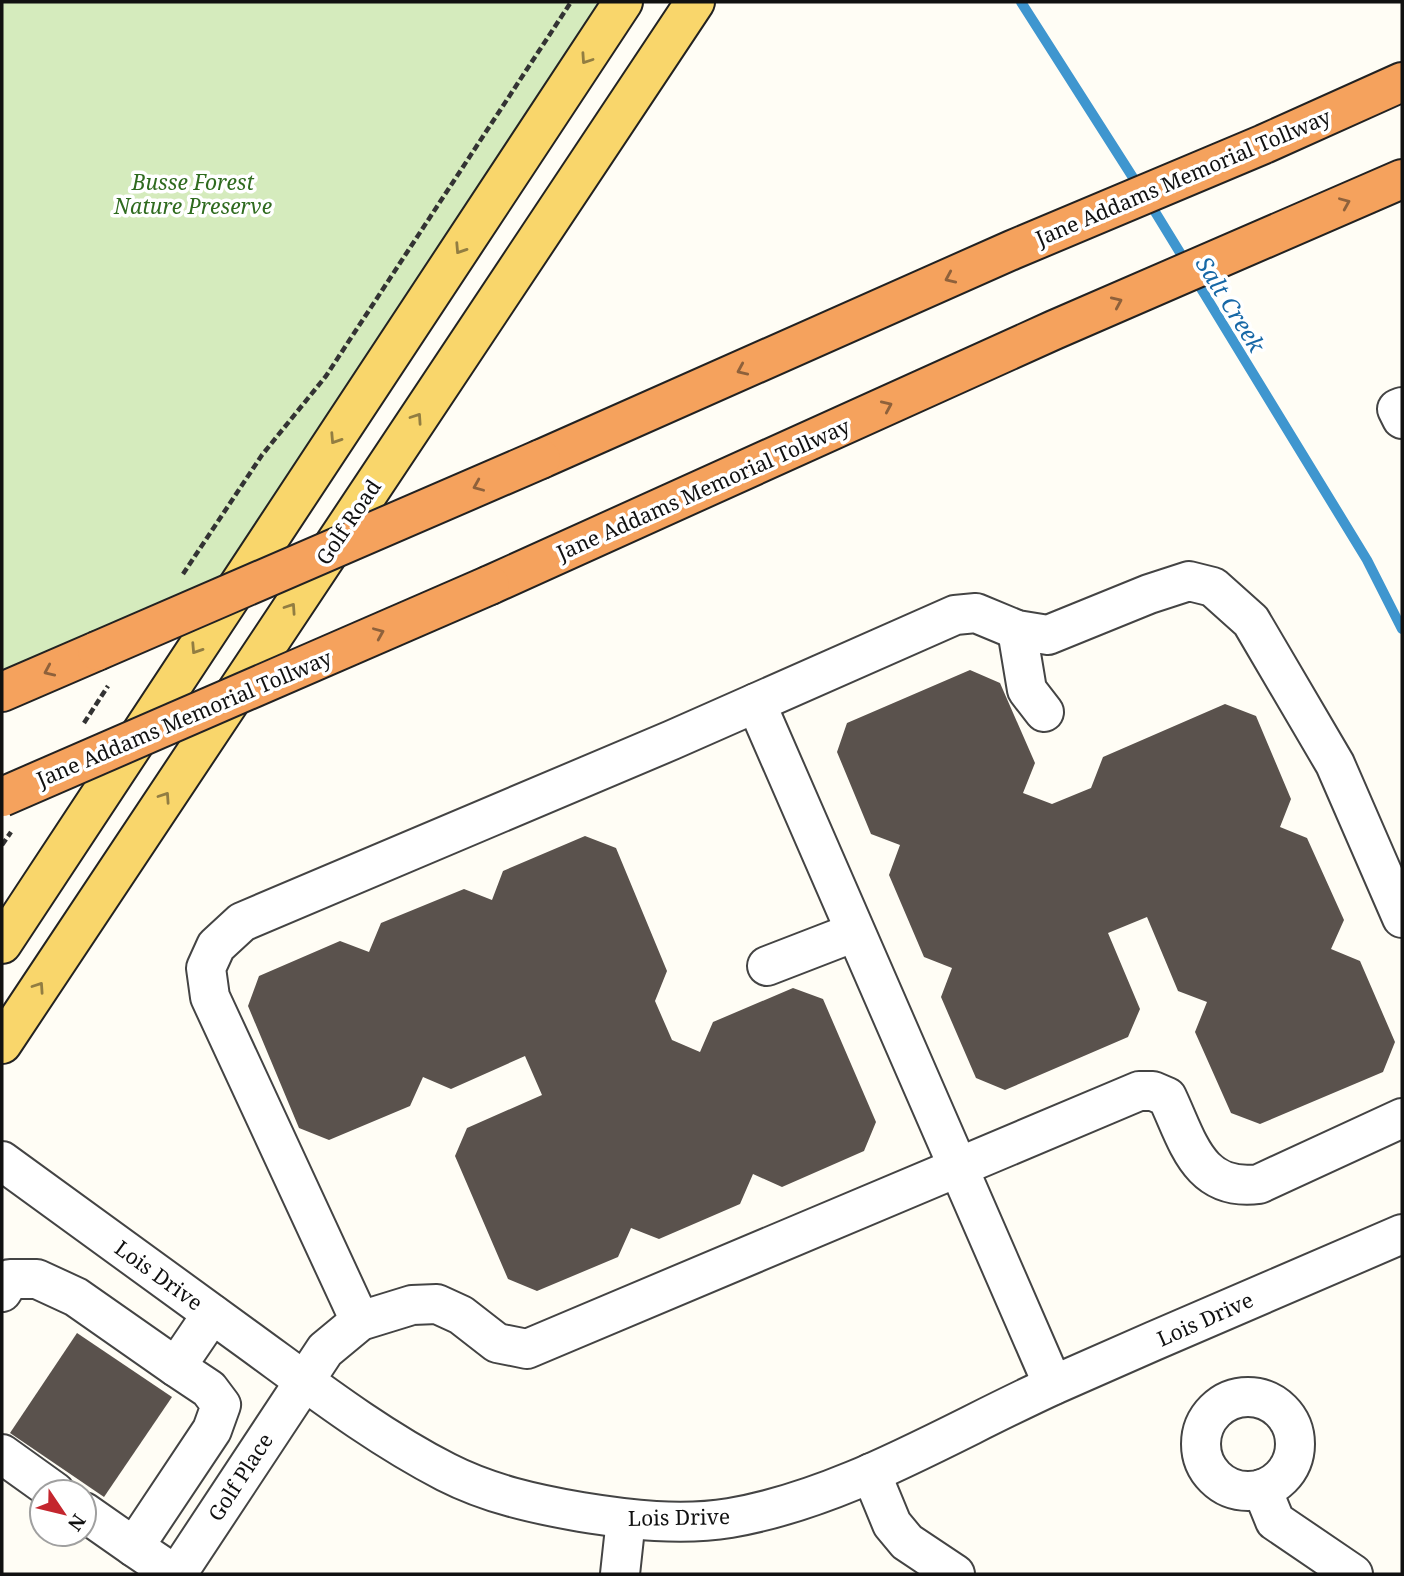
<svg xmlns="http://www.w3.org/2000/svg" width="1404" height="1576" font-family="'Noto Serif',serif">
<rect width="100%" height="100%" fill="#fffdf5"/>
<!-- green -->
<polygon fill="#d5ebbd" points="2,2 623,2 233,589 2,689"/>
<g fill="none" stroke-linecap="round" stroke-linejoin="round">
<!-- stream -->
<g stroke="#3f96cf" stroke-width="10">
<polyline points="1021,2 1139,187"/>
<polyline points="1149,202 1187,264"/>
<polyline points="1194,277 1367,560 1402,629"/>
</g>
</g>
<!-- building -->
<g fill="#5a524d">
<polygon points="970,670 1000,683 1035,763 1023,793 1052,804 1091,788 1103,757 1225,704 1256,716 1291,799 1280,827 1307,838 1344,920 1331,949 1360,961 1395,1042 1383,1072 1260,1124 1231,1113 1195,1032 1207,1002 1178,991 1147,917 1108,933 1140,1009 1128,1037 1005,1090 976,1078 941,997 952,968 924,957 889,875 900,845 871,834 837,752 847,723"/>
<polygon points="585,836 616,848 667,971 655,1001 672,1040 700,1052 713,1022 793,988 823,999 876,1122 864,1151 782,1187 753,1174 740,1204 659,1239 631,1228 618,1257 537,1291 508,1279 455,1156 467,1128 542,1095 525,1056 451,1089 423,1077 410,1106 329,1140 299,1128 248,1006 259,976 340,941 369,952 381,923 464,889 492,900 503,871"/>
<polygon points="77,1333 172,1397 104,1497 10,1433"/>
</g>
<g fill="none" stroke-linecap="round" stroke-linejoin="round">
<defs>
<g id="minor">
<polyline points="1402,407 1397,409 1402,419"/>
<polyline points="1017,630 1027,690 1044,712"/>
<polyline points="756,703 1053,1385"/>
<polyline points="767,966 855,932"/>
<path d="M2,1161C82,1220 163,1278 244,1337C309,1384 374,1435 446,1472C489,1494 535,1504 581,1512C630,1520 681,1526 730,1518C846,1498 950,1432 1056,1384C1171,1333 1287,1283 1402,1234"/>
<polyline points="2,1292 10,1279 37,1279 76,1297 176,1367"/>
<polyline points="360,1321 210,997 206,968 216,946 242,922 672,740 955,615 976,613 1017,630 1048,635 1149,594 1189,581 1213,587 1251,621 1335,764 1402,918"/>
<circle cx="1248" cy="1444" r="47"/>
<polyline points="2,1454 55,1492"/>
<polyline points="871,1473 892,1524 907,1542 955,1574"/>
<polyline points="1262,1489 1275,1521 1353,1574"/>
<polyline points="84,1512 134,1547"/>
<polyline points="174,1574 134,1547 212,1430 221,1405 209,1389 176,1367 212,1314"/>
<path d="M177,1574L325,1350L360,1321L412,1305L437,1304L461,1315L497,1343L527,1349L1139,1091H1153L1167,1097C1188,1141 1198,1192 1259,1184L1402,1118"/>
<polyline points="620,1574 626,1519"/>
</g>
<g id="major">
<polyline points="2,944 623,2"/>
<polyline points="2,1044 695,2"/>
</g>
<g id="highway">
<polyline points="541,459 1012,250 1264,144 1402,82"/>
<polyline points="490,585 1054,330 1402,179"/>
<polyline points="2,692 97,651"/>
</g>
</defs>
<!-- minor casing -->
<use href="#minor" stroke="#444" stroke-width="42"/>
<!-- major casing -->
<use href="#major" stroke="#222" stroke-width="42"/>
<!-- highway casing -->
<use href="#highway" stroke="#222" stroke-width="42"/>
<!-- path -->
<g stroke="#333" stroke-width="4.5" stroke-dasharray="7 3.5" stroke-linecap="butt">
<polyline points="183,574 262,455 326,376 571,2"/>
<polyline points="84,723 108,686"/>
<polyline points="2,845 11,832"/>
</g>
<!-- minor -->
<use href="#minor" stroke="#fff" stroke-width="38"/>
<!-- major -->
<use href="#major" stroke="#f9d66b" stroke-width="38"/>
<!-- highway -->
<use href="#highway" stroke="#f5a25d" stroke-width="38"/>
<defs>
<g id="highway-bridge">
<polyline points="97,651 541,459"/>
<polyline points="2,797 490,585"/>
</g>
</defs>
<!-- highway-bridge casing -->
<use href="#highway-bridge" stroke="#222" stroke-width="42" stroke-linecap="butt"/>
<!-- highway-bridge -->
<use href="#highway-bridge" stroke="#f5a25d" stroke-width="38"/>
</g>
<!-- one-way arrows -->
<defs><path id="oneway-chevron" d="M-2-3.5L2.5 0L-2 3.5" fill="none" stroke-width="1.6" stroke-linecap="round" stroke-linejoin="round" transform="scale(1.75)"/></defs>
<g stroke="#917d42">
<use href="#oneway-chevron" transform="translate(586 59) rotate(124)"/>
<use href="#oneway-chevron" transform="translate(460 249) rotate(123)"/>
<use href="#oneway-chevron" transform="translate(417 418) rotate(-56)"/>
<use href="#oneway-chevron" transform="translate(335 439) rotate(123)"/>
<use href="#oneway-chevron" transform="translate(291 608) rotate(-56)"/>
<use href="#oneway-chevron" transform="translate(196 649) rotate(123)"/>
<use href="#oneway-chevron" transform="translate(165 797) rotate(-56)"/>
<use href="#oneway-chevron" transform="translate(39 987) rotate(-56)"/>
</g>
<g stroke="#8e613b">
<use href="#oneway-chevron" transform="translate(1345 203) rotate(-23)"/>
<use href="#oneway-chevron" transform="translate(950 278) rotate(156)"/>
<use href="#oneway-chevron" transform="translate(1117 302) rotate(-24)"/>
<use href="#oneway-chevron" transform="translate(742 370) rotate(156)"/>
<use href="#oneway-chevron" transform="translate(887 406) rotate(-24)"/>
<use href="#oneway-chevron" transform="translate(478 486) rotate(157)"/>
<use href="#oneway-chevron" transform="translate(379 633) rotate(-23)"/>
<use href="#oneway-chevron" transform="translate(49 671) rotate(156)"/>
</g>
<g text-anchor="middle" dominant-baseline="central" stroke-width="7" stroke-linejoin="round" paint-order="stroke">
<!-- street labels -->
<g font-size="21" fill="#111" stroke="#fff">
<text transform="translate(1183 177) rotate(-23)">Jane Addams Memorial Tollway</text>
<text transform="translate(703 489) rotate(-24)">Jane Addams Memorial Tollway</text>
<text transform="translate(348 522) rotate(-56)">Golf Road</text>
<text transform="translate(184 718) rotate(-23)">Jane Addams Memorial Tollway</text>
<text transform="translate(159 1275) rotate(36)">Lois Drive</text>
<text transform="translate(1205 1319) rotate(-24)">Lois Drive</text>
<text transform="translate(240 1477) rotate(-57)">Golf Place</text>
<text transform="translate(679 1517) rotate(-1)">Lois Drive</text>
</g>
<!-- park labels -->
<g font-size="21" font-style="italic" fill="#2f6b1f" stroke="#fff">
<text x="193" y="182">Busse Forest<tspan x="193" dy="24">Nature Preserve</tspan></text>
</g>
<!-- water labels -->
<g font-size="23" font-style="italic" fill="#1768a6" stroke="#fff">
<text transform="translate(1231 304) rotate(58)">Salt Creek</text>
</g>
</g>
<!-- border -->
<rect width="1404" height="1576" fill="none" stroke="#111111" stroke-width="7"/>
<!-- north arrow -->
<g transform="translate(63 1513) rotate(125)"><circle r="33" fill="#ffffff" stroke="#a0a0a0" stroke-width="2"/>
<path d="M0-5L12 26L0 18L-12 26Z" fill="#c4262e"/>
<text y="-10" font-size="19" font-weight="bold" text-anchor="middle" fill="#111111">N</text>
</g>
</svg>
